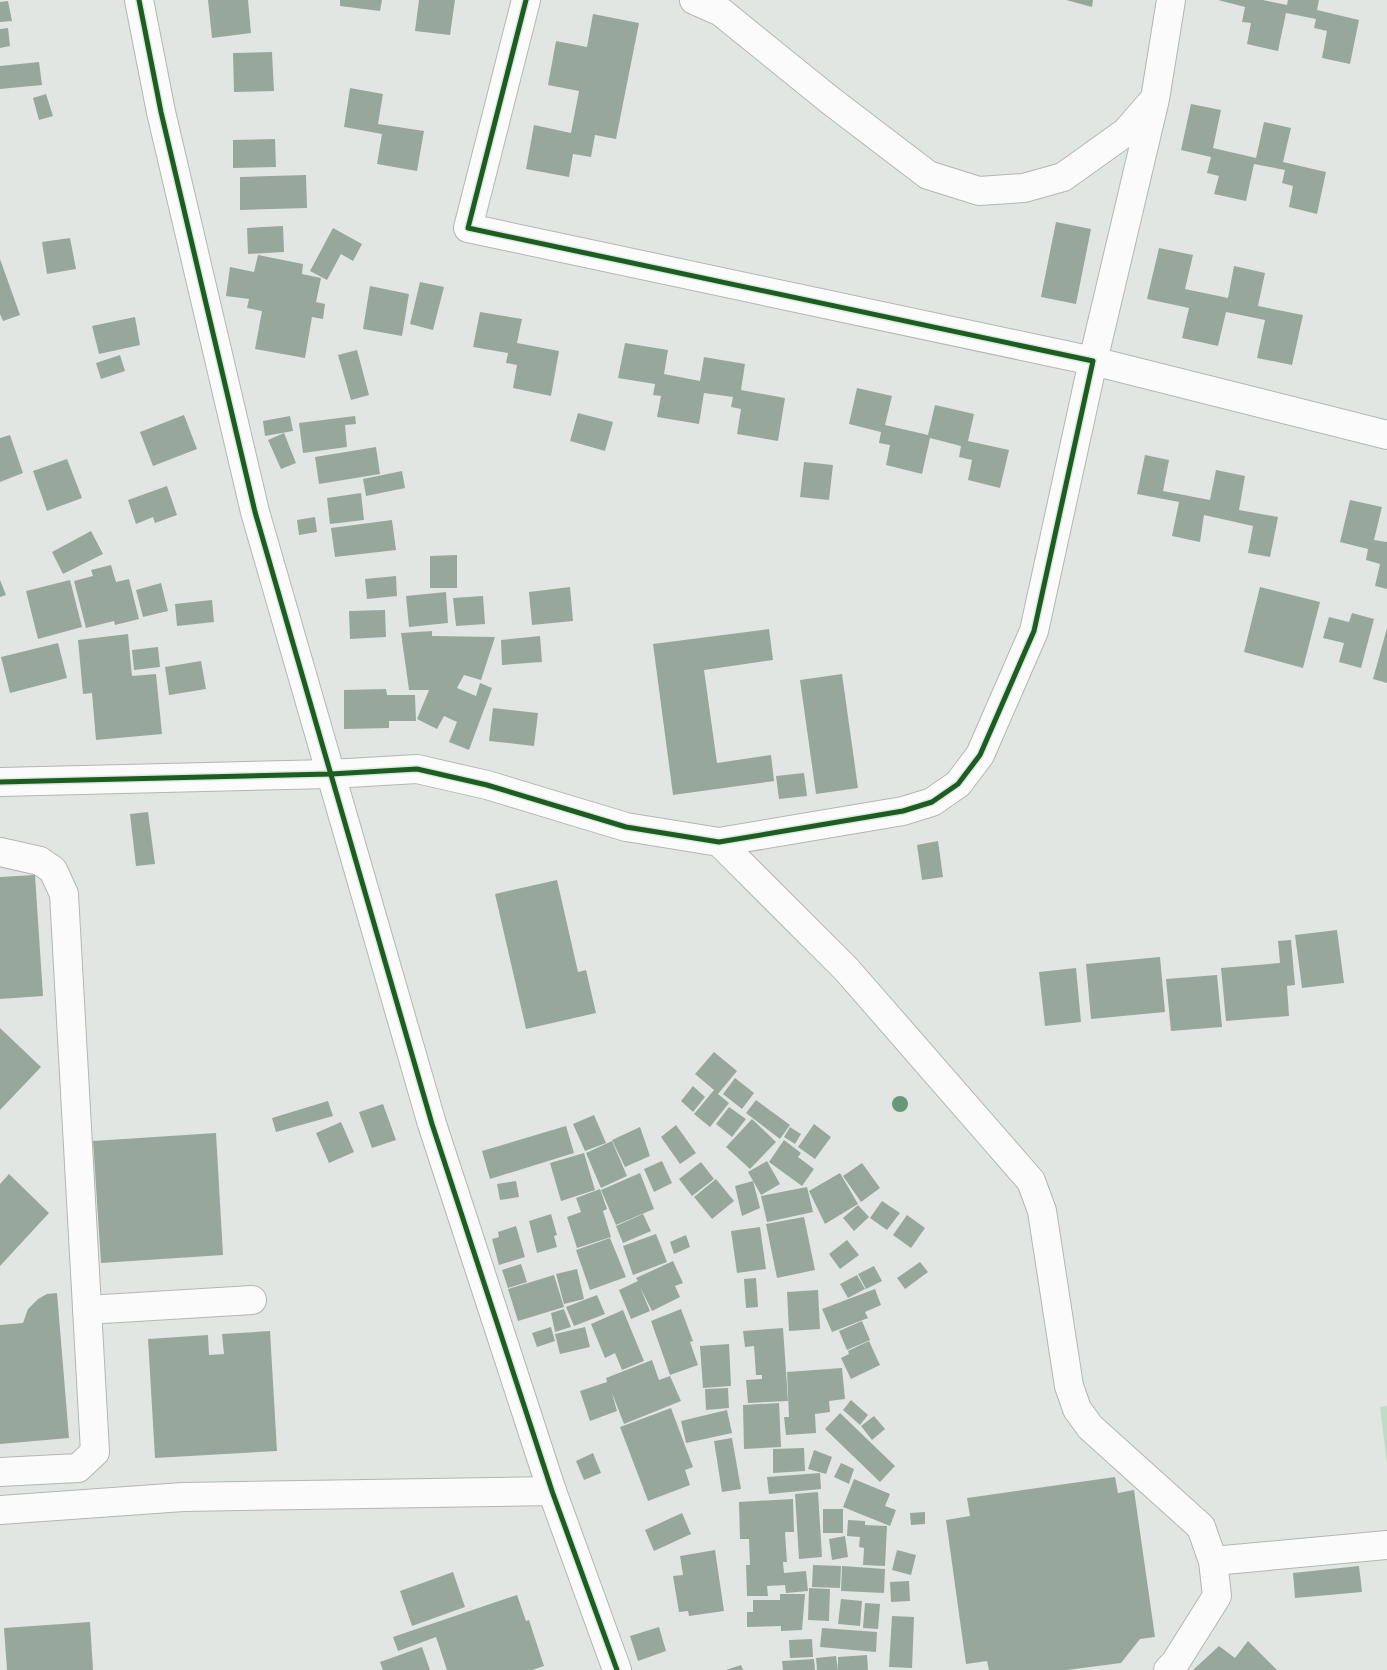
<svg xmlns="http://www.w3.org/2000/svg" width="1387" height="1670" font-family="'Noto Sans',sans-serif">
<rect width="100%" height="100%" fill="#e2e6e3"/>
<!-- green -->
<polygon fill="#beddc4" points="1387,1406 1387,1464 1380,1407"/>
<!-- building -->
<g fill="#98a79c">
<polygon points="208,0 248,0 251,33 212,38"/>
<polygon points="340,0 382,0 380,11 340,6"/>
<polygon points="419,0 455,0 450,35 415,31"/>
<polygon points="1066,0 1093,0 1092,7"/>
<polygon points="1218,0 1263,0 1287,5 1288,0 1319,0 1317,10 1359,20 1350,64 1322,58 1327,31 1314,28 1316,19 1286,13 1278,51 1247,44 1251,23 1242,22 1245,7"/>
<polygon points="8,1 12,21 0,22 0,2"/>
<polygon points="593,14 639,23 616,139 595,135 591,157 573,154 569,177 526,169 534,125 571,133 579,91 548,85 556,41 587,47"/>
<polygon points="8,28 10,46 0,48 0,29"/>
<polygon points="272,52 274,91 234,92 233,53"/>
<polygon points="39,62 42,85 0,89 0,66"/>
<polygon points="350,88 383,94 378,124 424,131 417,171 377,164 382,134 344,127"/>
<polygon points="46,94 53,116 39,120 33,98"/>
<polygon points="1191,104 1221,110 1213,148 1256,158 1264,122 1291,128 1283,162 1326,172 1317,214 1289,207 1293,186 1282,183 1285,170 1254,164 1246,201 1214,194 1219,176 1207,173 1211,157 1181,150"/>
<polygon points="275,139 276,167 233,168 233,140"/>
<polygon points="306,175 307,208 240,210 240,177"/>
<polygon points="1056,222 1091,229 1076,304 1041,297"/>
<polygon points="283,226 284,252 248,254 247,228"/>
<polygon points="333,228 362,244 353,261 341,254 327,280 310,271"/>
<polygon points="70,238 76,269 47,274 42,242"/>
<polygon points="1159,248 1193,255 1185,289 1228,298 1234,266 1265,273 1258,306 1303,315 1292,365 1257,358 1265,320 1226,312 1218,346 1182,338 1189,308 1147,299"/>
<polygon points="258,255 303,264 302,274 321,278 316,302 325,304 323,319 312,317 305,358 255,349 262,311 247,308 249,299 226,296 230,267 254,272"/>
<polygon points="0,259 20,315 3,321 0,314"/>
<polygon points="420,282 444,287 433,330 410,324"/>
<polygon points="370,286 409,294 402,336 363,329"/>
<polygon points="480,312 522,319 517,343 559,351 551,396 513,388 517,365 506,363 508,353 473,347"/>
<polygon points="135,317 140,345 99,354 92,326"/>
<polygon points="625,343 668,350 664,374 700,381 704,357 745,364 741,390 785,398 778,441 737,434 741,409 731,407 733,397 704,393 699,424 657,417 661,396 653,395 655,384 618,378"/>
<polygon points="357,350 369,395 351,400 338,355"/>
<polygon points="120,355 125,371 101,379 96,363"/>
<polygon points="857,388 892,396 885,425 928,435 935,405 974,414 968,441 1009,450 1000,488 968,480 972,460 959,457 961,446 930,438 922,474 886,465 890,445 879,443 881,432 849,424"/>
<polygon points="578,413 613,422 605,451 570,441"/>
<polygon points="184,415 197,449 153,466 140,432"/>
<polygon points="290,416 293,431 265,436 263,421"/>
<polygon points="355,416 356,424 345,425 347,447 303,453 299,423"/>
<polygon points="284,433 296,463 281,469 268,440"/>
<polygon points="10,435 23,473 0,482 0,438"/>
<polygon points="376,447 380,474 319,484 315,457"/>
<polygon points="1145,455 1169,460 1163,491 1210,500 1216,470 1245,476 1239,510 1278,517 1270,557 1248,553 1253,526 1204,515 1200,542 1172,536 1179,502 1137,494"/>
<polygon points="67,459 82,498 47,511 33,471"/>
<polygon points="804,462 833,465 829,500 800,497"/>
<polygon points="402,471 405,488 366,496 363,479"/>
<polygon points="167,486 177,515 155,523 153,517 136,524 128,500"/>
<polygon points="361,493 364,520 330,524 327,498"/>
<polygon points="1350,500 1382,507 1374,540 1387,542 1387,589 1375,586 1380,564 1366,560 1368,549 1340,542"/>
<polygon points="315,517 317,532 299,535 297,520"/>
<polygon points="392,520 396,550 335,557 331,528"/>
<polygon points="91,531 103,554 63,574 52,552"/>
<polygon points="457,555 457,588 430,588 430,556"/>
<polygon points="111,565 116,582 129,579 139,619 115,625 114,621 86,628 74,581 93,576 91,570"/>
<polygon points="396,576 397,596 367,599 365,579"/>
<polygon points="0,580 6,595 0,597"/>
<polygon points="70,580 82,627 38,639 26,591"/>
<polygon points="161,583 168,611 143,617 136,590"/>
<polygon points="570,587 573,621 532,625 529,592"/>
<polygon points="1260,587 1320,602 1303,668 1244,652"/>
<polygon points="446,592 448,623 409,627 406,596"/>
<polygon points="483,596 485,624 456,626 453,598"/>
<polygon points="212,600 214,622 177,626 175,604"/>
<polygon points="385,610 386,637 350,639 349,611"/>
<polygon points="1352,613 1374,619 1361,668 1339,662 1344,643 1323,638 1329,617 1349,622"/>
<polygon points="1387,628 1387,683 1373,679"/>
<polygon points="769,629 773,660 704,670 717,763 771,755 774,781 673,795 653,644"/>
<polygon points="432,631 432,636 495,637 481,680 464,675 457,688 476,696 480,683 492,688 469,750 449,742 457,722 444,716 437,729 417,719 429,690 409,690 401,633"/>
<polygon points="128,634 132,676 156,674 162,734 96,740 92,693 83,694 78,640"/>
<polygon points="540,636 542,662 502,665 501,640"/>
<polygon points="58,643 67,678 10,693 1,657"/>
<polygon points="158,647 160,667 134,670 132,650"/>
<polygon points="201,661 206,689 169,695 165,667"/>
<polygon points="842,674 858,788 816,794 800,680"/>
<polygon points="386,689 387,695 415,695 416,721 389,721 389,728 344,729 344,690"/>
<polygon points="493,708 538,713 534,746 489,741"/>
<polygon points="804,773 807,796 779,799 776,776"/>
<polygon points="148,812 155,864 136,866 130,814"/>
<polygon points="938,841 943,877 922,880 917,845"/>
<polygon points="35,875 43,996 0,999 0,877"/>
<polygon points="557,880 578,972 586,970 596,1013 526,1029 495,894"/>
<polygon points="1337,930 1344,983 1302,988 1295,935"/>
<polygon points="1291,940 1295,985 1287,986 1289,1016 1226,1021 1221,968 1280,963 1278,941"/>
<polygon points="1160,957 1165,1012 1091,1019 1086,964"/>
<polygon points="1076,968 1081,1022 1045,1026 1039,972"/>
<polygon points="1217,975 1222,1027 1171,1031 1166,979"/>
<polygon points="0,1028 41,1067 0,1110"/>
<polygon points="714,1052 737,1071 718,1094 729,1103 710,1127 694,1114 714,1090 695,1074"/>
<polygon points="735,1078 754,1093 742,1109 723,1094"/>
<polygon points="693,1086 705,1097 693,1112 681,1101"/>
<polygon points="756,1100 790,1125 780,1139 746,1113"/>
<polygon points="328,1101 333,1116 276,1132 272,1118"/>
<polygon points="383,1104 396,1140 372,1148 359,1112"/>
<polygon points="729,1107 746,1119 732,1137 716,1124"/>
<polygon points="594,1115 606,1143 585,1151 573,1124"/>
<polygon points="752,1119 776,1142 750,1169 726,1147"/>
<polygon points="341,1122 354,1152 329,1163 316,1133"/>
<polygon points="814,1124 831,1137 815,1159 798,1147"/>
<polygon points="676,1125 696,1153 680,1164 661,1137"/>
<polygon points="566,1126 574,1153 490,1179 482,1151"/>
<polygon points="640,1127 650,1156 625,1167 612,1140"/>
<polygon points="790,1127 801,1134 795,1144 784,1137"/>
<polygon points="216,1133 223,1255 101,1263 93,1141"/>
<polygon points="784,1140 801,1153 798,1157 814,1169 802,1186 769,1162"/>
<polygon points="612,1141 627,1176 601,1188 586,1153"/>
<polygon points="584,1153 595,1190 561,1201 550,1163"/>
<polygon points="662,1161 672,1183 654,1192 644,1169"/>
<polygon points="767,1161 780,1184 761,1195 748,1172"/>
<polygon points="701,1162 714,1179 692,1196 679,1179"/>
<polygon points="862,1163 880,1188 861,1202 843,1176"/>
<polygon points="640,1173 654,1209 616,1225 601,1190"/>
<polygon points="840,1173 858,1204 825,1224 809,1191"/>
<polygon points="9,1174 49,1213 0,1266 0,1184"/>
<polygon points="716,1179 734,1201 712,1219 694,1197"/>
<polygon points="516,1181 519,1197 500,1200 497,1184"/>
<polygon points="753,1181 760,1208 742,1216 735,1186"/>
<polygon points="807,1187 813,1212 767,1222 761,1196"/>
<polygon points="600,1189 607,1209 603,1211 611,1237 577,1248 567,1217 581,1212 576,1198"/>
<polygon points="882,1201 900,1213 887,1230 870,1218"/>
<polygon points="858,1205 869,1217 854,1231 843,1218"/>
<polygon points="551,1214 557,1235 554,1236 557,1247 537,1253 529,1221"/>
<polygon points="643,1214 651,1231 623,1243 616,1226"/>
<polygon points="907,1215 925,1228 911,1248 893,1235"/>
<polygon points="804,1217 815,1270 777,1278 766,1224"/>
<polygon points="516,1226 525,1257 499,1265 492,1239 499,1237 498,1232"/>
<polygon points="760,1227 766,1269 737,1273 731,1231"/>
<polygon points="656,1234 667,1262 633,1275 623,1246"/>
<polygon points="686,1235 690,1247 674,1254 670,1242"/>
<polygon points="610,1238 626,1277 590,1290 576,1250"/>
<polygon points="847,1240 859,1255 840,1269 829,1254"/>
<polygon points="673,1261 683,1283 675,1286 680,1297 652,1311 640,1287 650,1311 631,1319 619,1290 638,1281 636,1278"/>
<polygon points="920,1262 928,1272 905,1289 897,1278"/>
<polygon points="521,1264 527,1282 508,1288 502,1270"/>
<polygon points="874,1266 882,1281 866,1289 858,1274"/>
<polygon points="577,1269 584,1299 564,1304 556,1274"/>
<polygon points="554,1275 564,1307 518,1321 508,1289"/>
<polygon points="857,1275 865,1289 848,1298 840,1284"/>
<polygon points="756,1278 758,1307 746,1308 744,1279"/>
<polygon points="875,1289 881,1305 865,1312 868,1318 832,1332 822,1309"/>
<polygon points="818,1290 820,1329 789,1331 787,1292"/>
<polygon points="57,1293 69,1438 0,1444 0,1325 23,1323 28,1309 38,1299 47,1294"/>
<polygon points="597,1295 605,1314 574,1326 566,1307"/>
<polygon points="564,1309 571,1327 555,1332 551,1313"/>
<polygon points="681,1309 693,1341 690,1342 698,1365 670,1375 651,1321"/>
<polygon points="623,1310 644,1361 622,1370 615,1353 605,1358 591,1324"/>
<polygon points="862,1321 870,1340 847,1350 839,1331"/>
<polygon points="551,1327 555,1341 537,1347 532,1333"/>
<polygon points="585,1327 590,1347 560,1354 555,1334"/>
<polygon points="783,1328 788,1401 748,1403 746,1380 762,1379 762,1375 756,1375 754,1346 745,1347 743,1331"/>
<polygon points="270,1331 277,1451 155,1458 148,1339 208,1335 209,1355 224,1354 222,1334"/>
<polygon points="869,1341 880,1365 851,1379 841,1358 849,1354 848,1351"/>
<polygon points="729,1344 731,1386 703,1388 700,1346"/>
<polygon points="652,1360 659,1380 670,1376 681,1401 624,1424 612,1393 617,1411 590,1421 580,1391 607,1382 606,1378"/>
<polygon points="842,1368 845,1399 829,1401 830,1412 815,1414 816,1433 786,1435 784,1417 789,1417 787,1372"/>
<polygon points="728,1388 729,1408 706,1410 705,1389"/>
<polygon points="851,1400 868,1415 860,1425 843,1410"/>
<polygon points="779,1403 781,1447 744,1449 743,1405"/>
<polygon points="671,1408 693,1467 685,1470 690,1485 648,1501 620,1427"/>
<polygon points="727,1410 732,1433 686,1443 681,1421"/>
<polygon points="840,1413 895,1466 880,1482 825,1429"/>
<polygon points="874,1416 885,1429 872,1440 861,1426"/>
<polygon points="732,1438 741,1489 722,1492 714,1441"/>
<polygon points="804,1448 805,1471 773,1473 773,1449"/>
<polygon points="814,1450 832,1457 826,1474 808,1469"/>
<polygon points="593,1453 601,1473 584,1480 576,1461"/>
<polygon points="841,1463 854,1469 849,1484 834,1477"/>
<polygon points="820,1473 821,1489 769,1494 767,1477"/>
<polygon points="1115,1477 1118,1493 1134,1490 1155,1637 1140,1639 1121,1663 1067,1670 989,1670 987,1661 966,1664 946,1520 970,1516 967,1498"/>
<polygon points="854,1479 890,1494 885,1506 896,1510 890,1526 843,1507"/>
<polygon points="818,1492 822,1557 799,1559 795,1494"/>
<polygon points="793,1499 794,1532 785,1532 787,1562 783,1562 784,1573 806,1571 808,1591 786,1593 785,1585 767,1586 768,1596 747,1596 746,1565 750,1565 749,1539 740,1539 739,1502"/>
<rect x="823" y="1509" width="20" height="24"/>
<polygon points="925,1512 925,1524 911,1525 910,1513"/>
<polygon points="682,1513 691,1534 654,1551 645,1530"/>
<polygon points="848,1520 865,1521 865,1525 887,1526 885,1566 863,1565 864,1548 859,1547 860,1537 847,1536"/>
<polygon points="845,1536 848,1557 832,1560 829,1539"/>
<polygon points="715,1550 724,1611 689,1616 688,1611 679,1612 673,1576 683,1575 680,1556"/>
<polygon points="897,1550 916,1555 911,1575 892,1570"/>
<polygon points="813,1565 841,1566 840,1588 812,1587"/>
<polygon points="842,1566 885,1569 884,1593 841,1591"/>
<polygon points="1359,1566 1362,1592 1295,1598 1293,1573"/>
<polygon points="453,1572 465,1607 412,1626 400,1591"/>
<polygon points="909,1581 910,1601 891,1602 890,1582"/>
<polygon points="809,1588 830,1589 829,1621 808,1620"/>
<polygon points="780,1594 805,1594 802,1630 781,1631 781,1626 747,1627 747,1612 753,1612 753,1600 780,1600"/>
<polygon points="517,1595 526,1621 529,1620 544,1666 532,1670 447,1670 436,1637 398,1651 393,1637"/>
<polygon points="841,1599 862,1601 860,1626 838,1624"/>
<polygon points="865,1603 880,1604 878,1629 863,1628"/>
<polygon points="892,1616 914,1617 912,1668 889,1667"/>
<polygon points="90,1622 93,1670 7,1670 4,1628"/>
<polygon points="659,1627 666,1651 638,1661 630,1636"/>
<polygon points="822,1628 877,1632 876,1652 820,1647"/>
<polygon points="812,1639 813,1657 790,1658 789,1640"/>
<polygon points="1248,1641 1277,1670 1193,1670 1219,1646 1235,1658"/>
<polygon points="422,1647 430,1670 383,1670 380,1662"/>
<polygon points="867,1655 868,1670 838,1670 838,1657"/>
<polygon points="836,1656 838,1670 817,1670 816,1658"/>
<polygon points="814,1659 815,1670 783,1670 782,1661"/>
<polygon points="741,1665 743,1670 726,1670"/>
</g>
<g fill="none" stroke-linecap="round" stroke-linejoin="round">
<defs>
<g id="minor">
<polyline points="139,0 161,112 255,512 432,1124 552,1491 617,1670"/>
<polyline points="694,0 721,12 831,101 928,175 979,191 1024,188 1063,177 1126,132 1151,103"/>
<polyline points="1171,0 1155,99 1093,361 1387,435"/>
<polyline points="0,782 331,774 417,769 487,785 626,827 719,842 903,811 932,802 958,784 980,755 1034,631 1093,361 468,228 526,0"/>
<polyline points="719,842 847,970 1031,1181 1042,1211 1069,1386 1077,1409 1090,1427 1201,1527 1213,1561 1387,1545"/>
<polyline points="0,852 40,861 53,870 64,894 95,1452 78,1468 0,1472"/>
<polyline points="87,1310 252,1300"/>
<polyline points="0,1510 183,1497 552,1491"/>
<polyline points="1168,1670 1175,1663 1217,1596 1213,1561"/>
</g>
</defs>
<!-- minor casing -->
<use href="#minor" stroke="#b3b6b4" stroke-width="30"/>
<!-- minor -->
<use href="#minor" stroke="#fbfbfb" stroke-width="28"/>
<defs>
<g id="cycleway">
<polyline points="139,0 161,112 255,512 432,1124 552,1491 617,1670"/>
<polyline points="0,782 331,774 417,769 487,785 626,827 719,842 903,811 932,802 958,784 980,755 1034,631 1093,361 468,228 526,0"/>
</g>
</defs>
<!-- cycleway casing -->
<use href="#cycleway" stroke="#e0e8e2" stroke-width="8"/>
<!-- cycleway -->
<use href="#cycleway" stroke="#1b5e20" stroke-width="5"/>
</g>
<!-- trees -->
<circle fill="#68987c" cx="900" cy="1104" r="8"/>
</svg>
